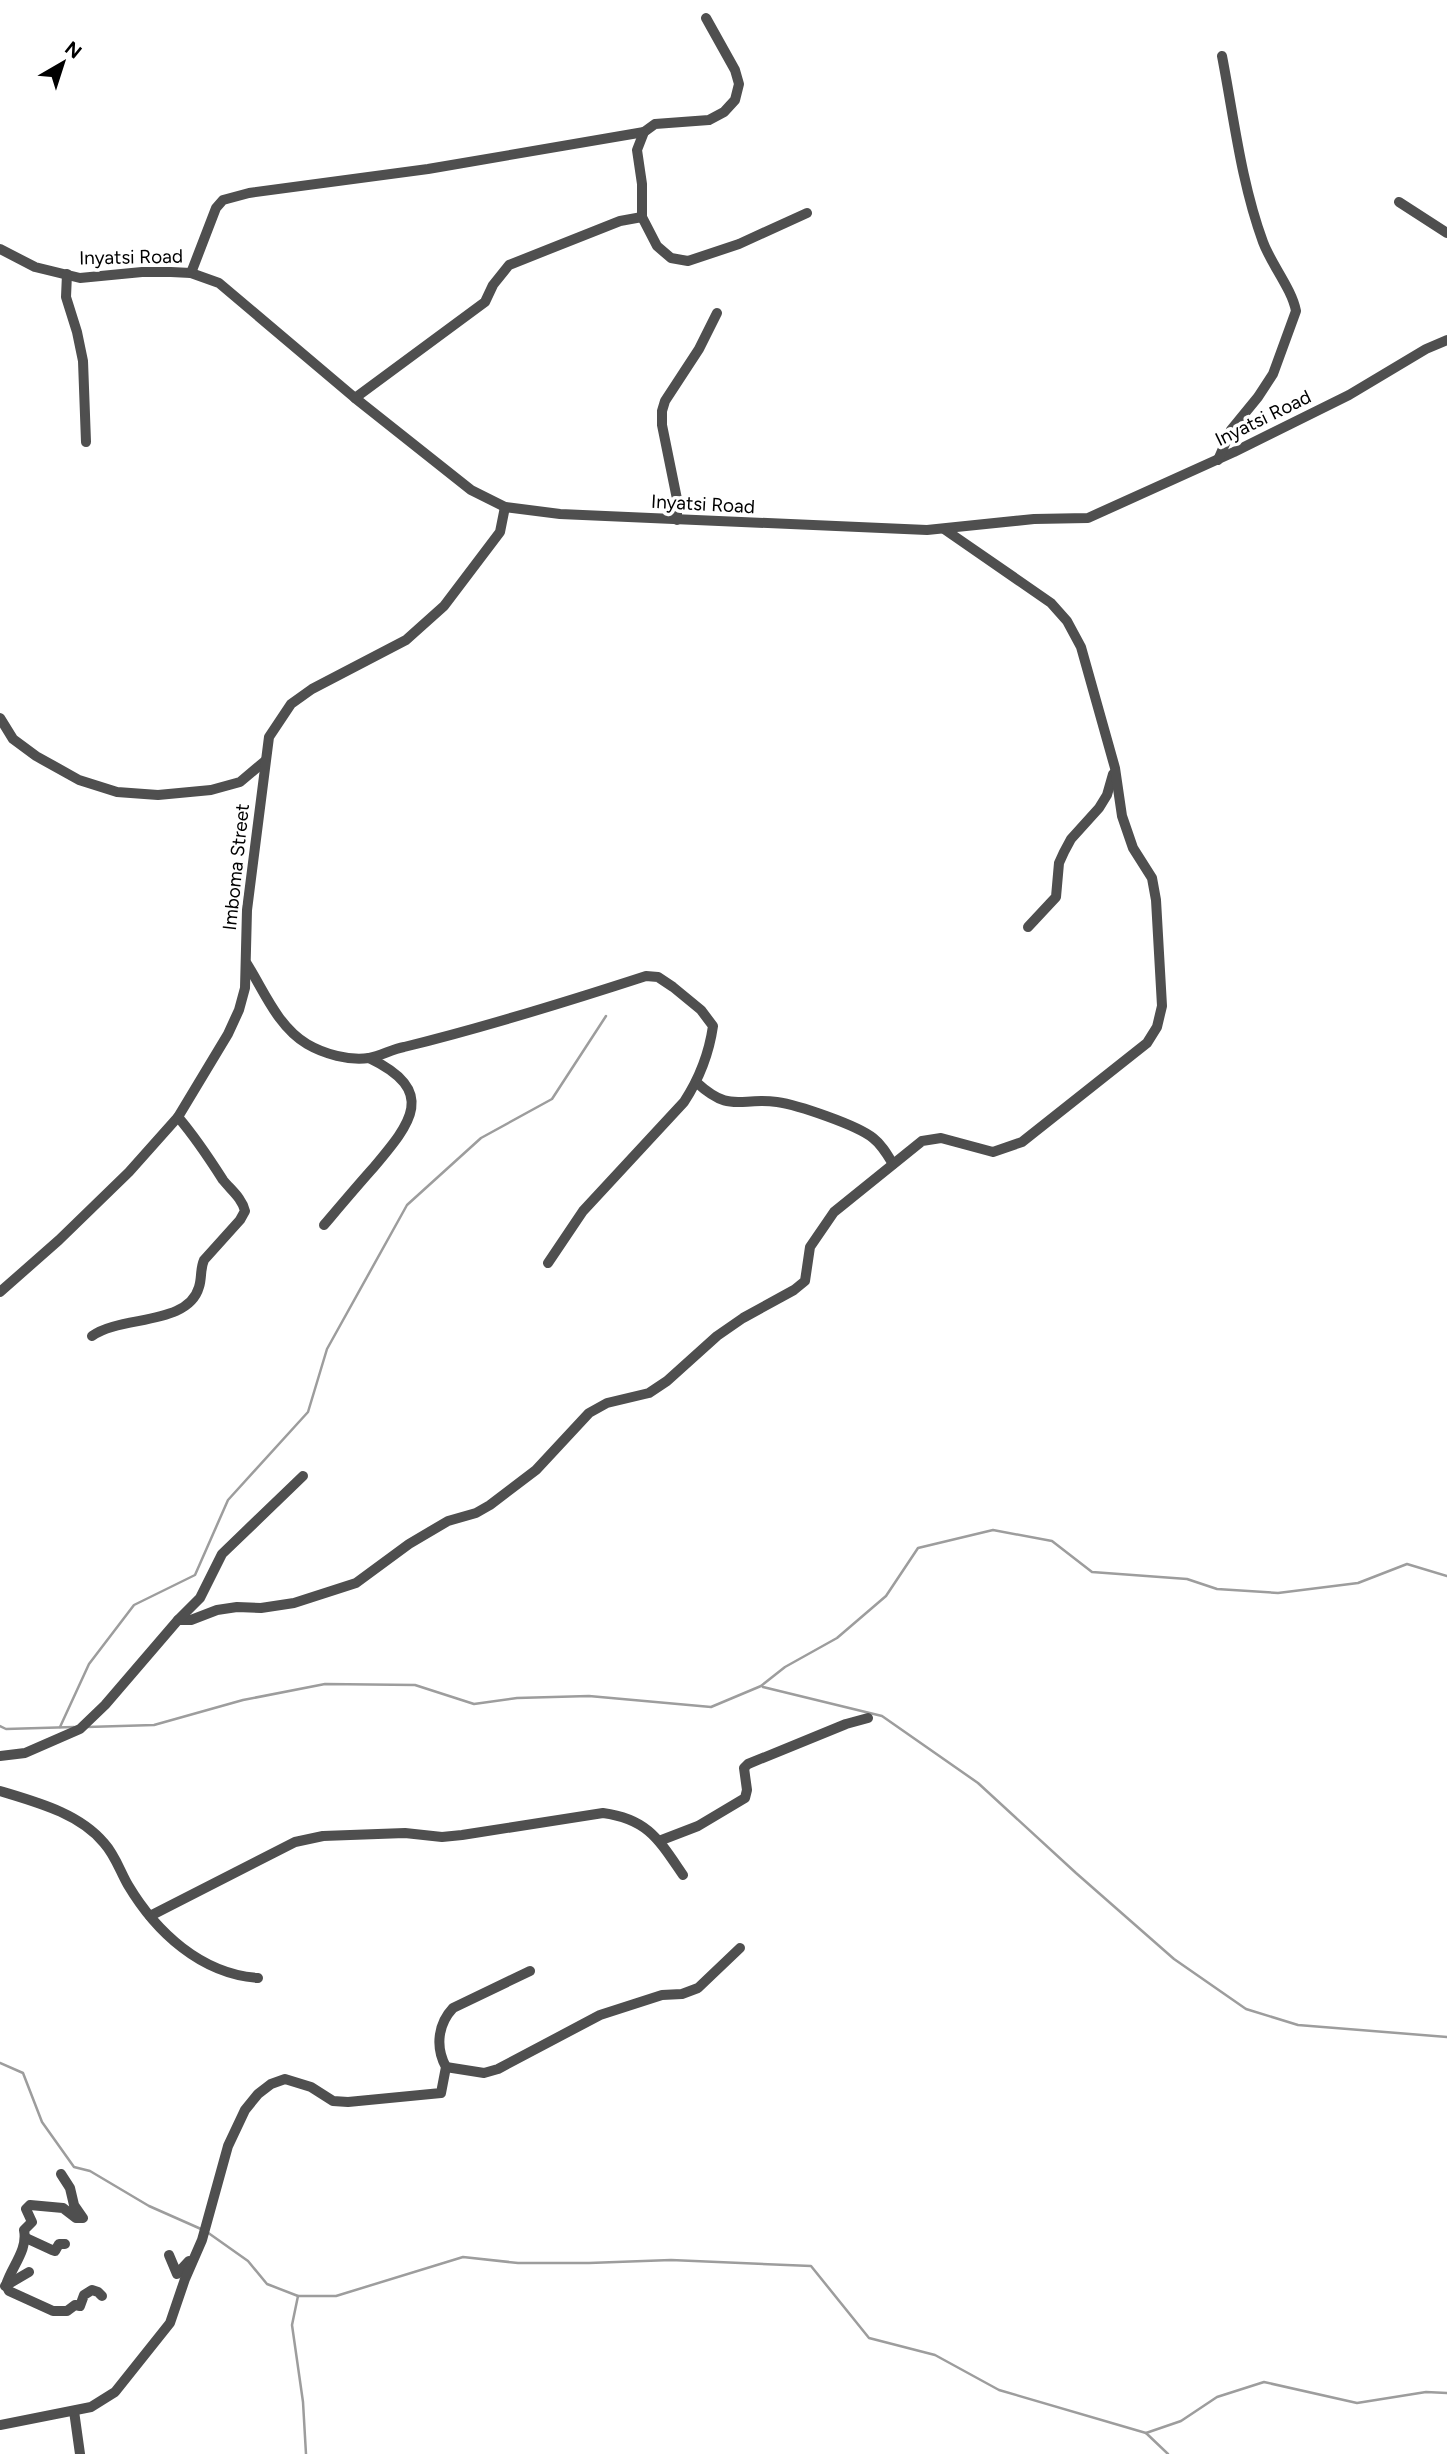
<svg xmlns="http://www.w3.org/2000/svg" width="1447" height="2454" font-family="Figtree,sans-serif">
<rect width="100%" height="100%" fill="#fff"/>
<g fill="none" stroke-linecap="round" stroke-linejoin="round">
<!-- stream -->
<g stroke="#9d9d9d" stroke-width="2.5">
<polyline points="763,1687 882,1716 978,1783 1076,1873 1174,1959 1246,2009 1298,2025 1447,2037"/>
<polyline points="0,1726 6,1729 74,1727"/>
<polyline points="60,1727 89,1664 134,1605 195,1575 228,1500 308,1412 327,1349 407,1205 481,1138 552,1099 606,1016"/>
<polyline points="87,1727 154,1725 243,1700 325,1684 415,1685 474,1704 517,1698 589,1696 711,1707 761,1686 785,1667 837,1638 886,1596 918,1548 993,1530 1052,1541 1092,1572 1187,1579 1217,1589 1278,1593 1358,1583 1407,1564 1447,1576"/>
<polyline points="0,2063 23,2073 42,2122 74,2167 90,2171 149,2206 201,2229"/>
<polyline points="207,2232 248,2261 267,2284 298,2296 336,2296 463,2257 518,2263 589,2263 671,2260 811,2266 869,2338 935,2355 999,2390 1146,2433 1168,2454"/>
<polyline points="298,2296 292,2325 303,2402 306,2454"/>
<polyline points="1146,2433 1181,2421 1217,2397 1264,2382 1357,2403 1426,2392 1447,2393"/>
</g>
<!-- minor -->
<g stroke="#4f4f4f" stroke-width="10">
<polyline points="706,18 735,70 739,84 735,100 724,112 709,120 655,124 644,132 637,150 642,184 642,217 657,246 671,258 688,261 739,244 807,213"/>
<polyline points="1399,202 1447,233"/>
<polyline points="0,249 35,267 80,278 142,272 171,272 191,273 219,283 355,398 471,490 505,507 560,514 927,530 1034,519 1088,518 1234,452 1349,395 1426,349 1447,340"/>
<polyline points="191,273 216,208 223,200 249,193 428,169 644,132"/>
<polyline points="67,274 66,297 77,332 83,361 86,442"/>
<polyline points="355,398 485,302 493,285 509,265 620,221 642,217"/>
<path d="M1218,460L1231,430L1258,397L1273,374L1296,311C1292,289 1271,264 1263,242C1241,182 1234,118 1222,56"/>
<polyline points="677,520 677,499 662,425 662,411 665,401 699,349 717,313"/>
<polyline points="0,718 13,739 36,756 79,780 117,792 158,795 211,790 240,782 265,761"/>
<polyline points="1028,927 1056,897 1059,863 1064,852 1071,839 1099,808 1107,795 1113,774"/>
<path d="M247,964C264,991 278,1027 307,1044C324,1054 349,1061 369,1058C381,1056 392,1049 404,1047C486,1027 566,1002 646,976L658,977L673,987L701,1010L713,1026C709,1054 699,1079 684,1102L583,1211L548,1263"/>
<path d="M696,1082C731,1114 738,1097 777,1102C798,1105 857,1125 873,1138C882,1145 887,1154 893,1164"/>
<path d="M324,1225C341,1205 357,1186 374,1167C411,1123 438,1091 369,1058"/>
<polyline points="0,1292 59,1240 129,1172 178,1117 228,1034 239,1010 245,988 247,910 269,737 291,704 312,689 406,640 444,606 500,532 505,507"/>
<path d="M92,1336C121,1315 188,1326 199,1287C202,1278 200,1269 204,1260L240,1220L245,1211C242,1198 231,1190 223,1180C209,1158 195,1137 178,1117"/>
<polyline points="178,1620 191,1620 217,1610 237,1607 261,1608 294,1603 356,1583 409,1544 448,1521 476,1513 490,1505 536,1470 589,1413 607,1403 649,1393 667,1381 717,1336 743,1318 794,1290 805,1281 810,1247 834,1212 922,1141 941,1138 993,1152 1022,1142 1147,1043 1157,1027 1162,1006 1156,900 1152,878 1133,848 1122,816 1115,768 1081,647 1067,621 1051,603 944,529"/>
<polyline points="0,1756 25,1753 80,1729 105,1705 178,1620 200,1598 222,1554 303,1476"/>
<path d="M0,1791C36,1802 79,1813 104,1843C115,1855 120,1871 128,1885C156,1932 201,1974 258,1978"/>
<polyline points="659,1841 698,1826 745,1798 747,1790 744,1768 748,1764 846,1724 868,1718"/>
<path d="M150,1916L295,1842L323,1836L405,1833L442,1837L462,1835L603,1813C648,1819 659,1840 683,1875"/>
<polyline points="446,2067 484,2073 498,2069 600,2015 662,1995 682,1994 698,1988 740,1948"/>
<path d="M61,2174L70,2188L74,2205L83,2218H76L63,2208L30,2205L26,2209L32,2222L24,2230C28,2250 12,2266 6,2285L9,2291L53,2311H67L75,2305L80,2306L84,2295L92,2290L98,2292L102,2296"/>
<polyline points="26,2238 52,2250 55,2251 59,2244 65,2244"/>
<polyline points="169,2255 177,2274 189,2261"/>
<polyline points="5,2286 29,2272"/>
<polyline points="74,2411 80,2454"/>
<path d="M0,2425L91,2407L115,2392L170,2323L185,2279L202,2240L228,2146L245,2110L258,2094L271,2084L285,2079L311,2087L333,2101L348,2102L441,2093L446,2067C435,2047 438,2024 453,2008L530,1971"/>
</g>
</g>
<g text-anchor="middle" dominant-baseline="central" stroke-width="7" stroke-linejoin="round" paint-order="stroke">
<!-- street labels -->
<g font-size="19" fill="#000" stroke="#fff">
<text transform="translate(131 257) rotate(-1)">Inyatsi Road</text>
<text transform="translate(1263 418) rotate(-26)">Inyatsi Road</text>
<text transform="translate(703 504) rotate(3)">Inyatsi Road</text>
<text transform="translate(236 867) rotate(-84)">Imboma Street</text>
</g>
</g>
<!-- north arrow -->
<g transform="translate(63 63) rotate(39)" stroke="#ffffff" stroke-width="5" paint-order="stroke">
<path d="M0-5L12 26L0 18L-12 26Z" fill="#000000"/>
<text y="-10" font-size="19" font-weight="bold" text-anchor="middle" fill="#000000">N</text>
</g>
</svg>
